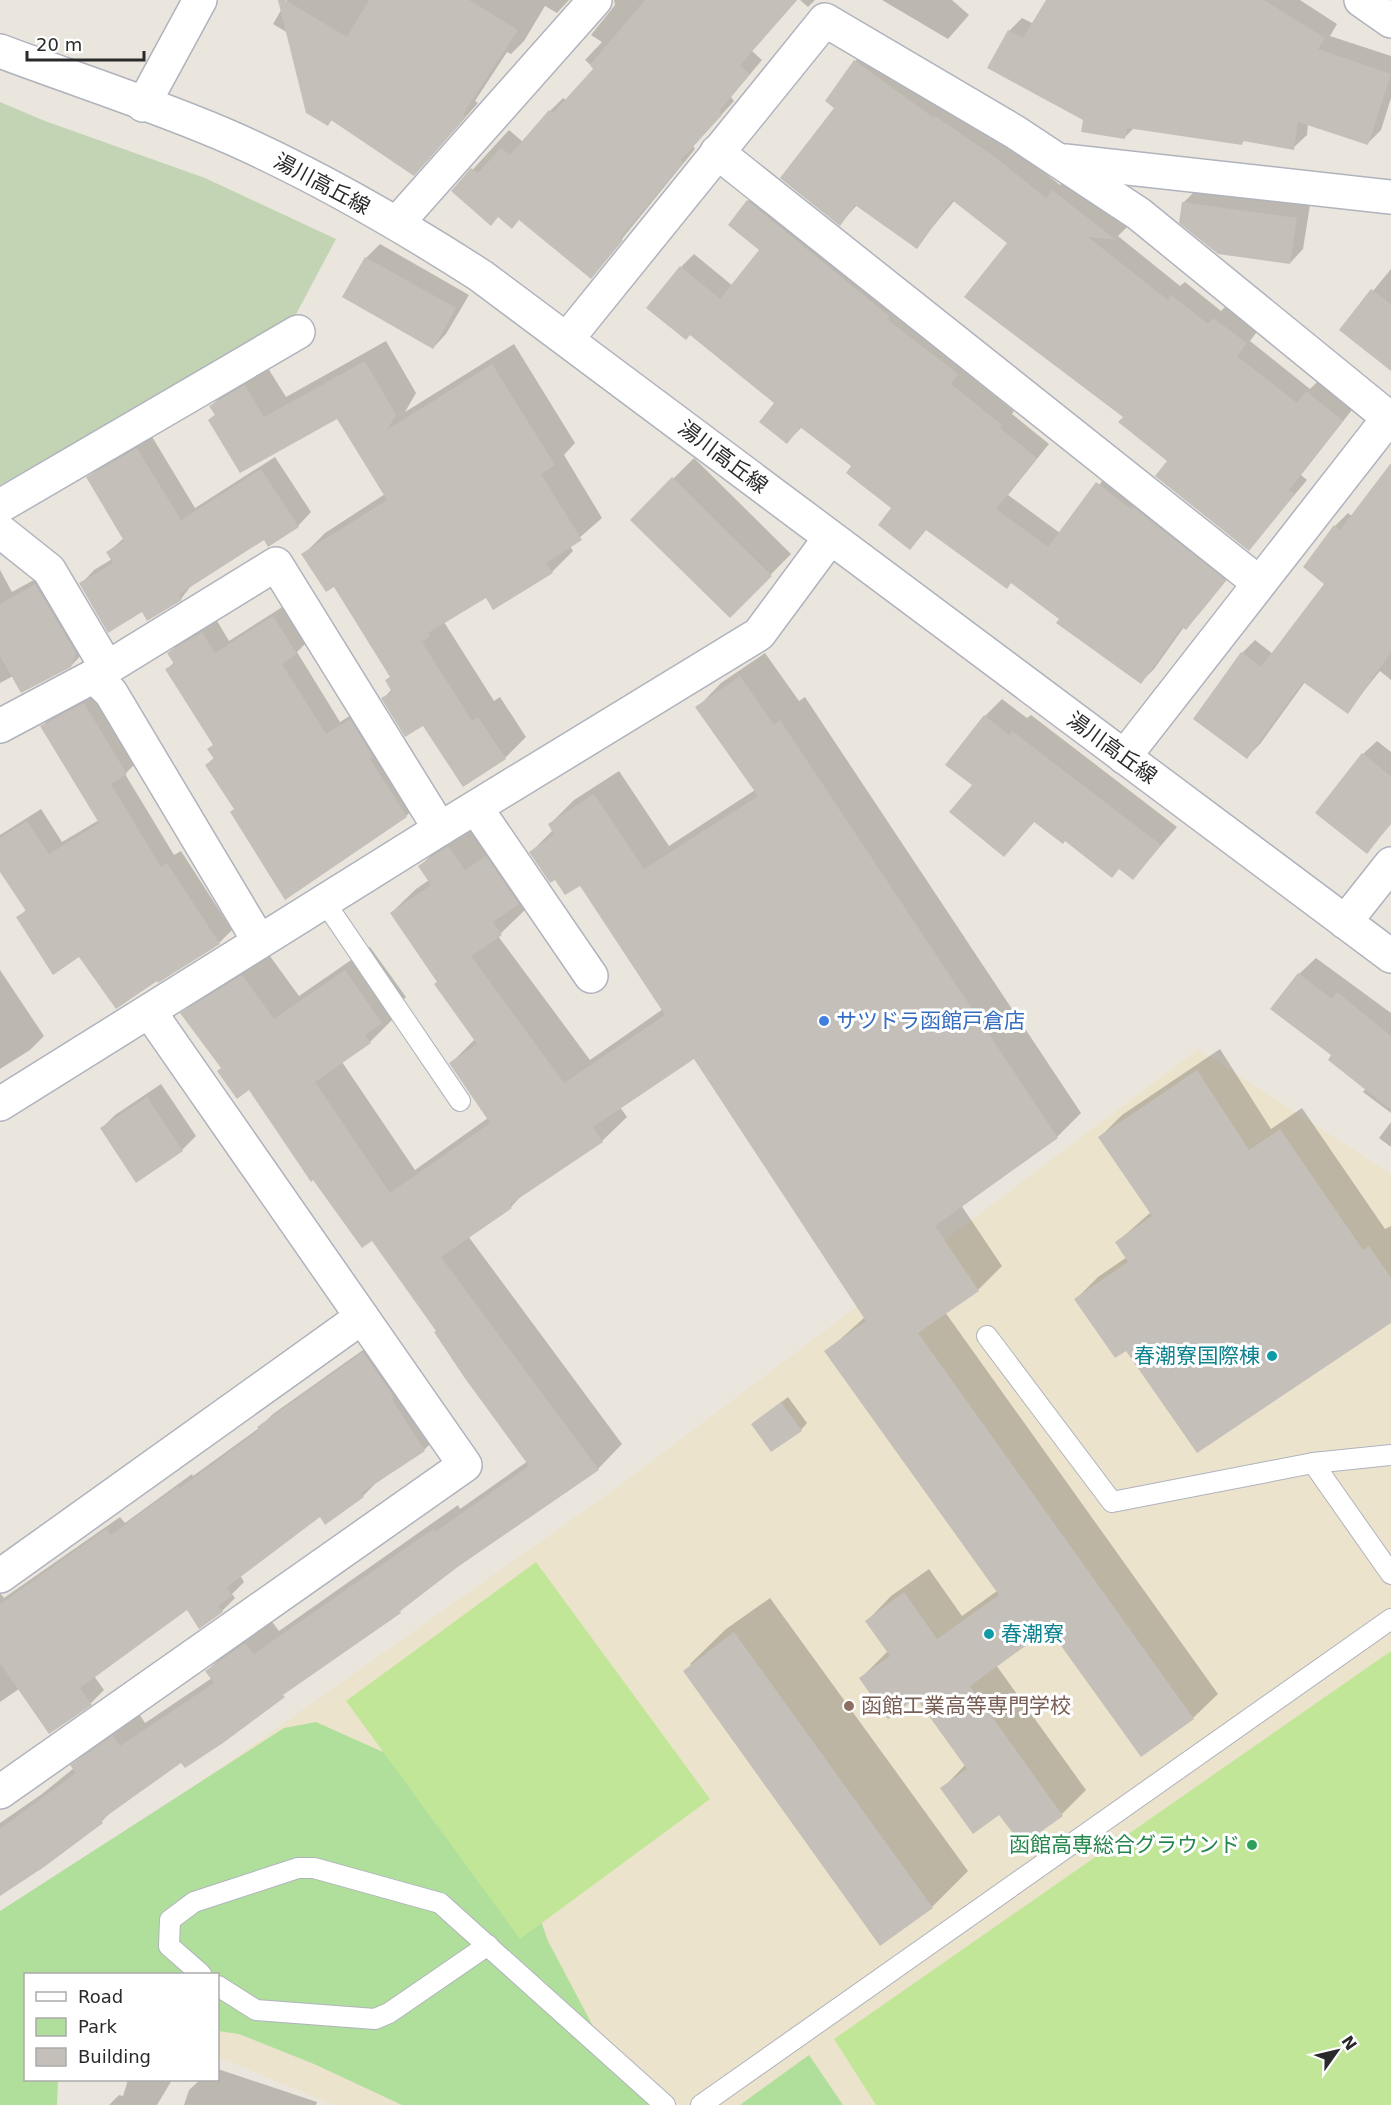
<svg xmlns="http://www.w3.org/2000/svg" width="1391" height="2105" font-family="'DejaVu Sans','Noto Sans JP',sans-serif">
<rect width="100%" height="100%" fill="#ebe6dd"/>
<!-- education -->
<polygon fill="#ece3cd" points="1198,1049 1391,1174 1391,2105 333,2105 218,2057 218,1974 26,1974 0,1924 616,1488"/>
<!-- green -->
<g fill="#b0df9c">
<polygon points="316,1722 383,1752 420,1764 529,1887 548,1941 606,2051 655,2105 402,2105 314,2064 239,2034 218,2031 218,1974 26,1974 26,2080 58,2080 57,2105 0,2105 0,1911 284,1728"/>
<polygon points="809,2055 843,2105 740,2105"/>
</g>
<!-- cemetery -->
<polygon fill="#c3d4b5" points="0,102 45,121 205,178 336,239 293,320 0,485"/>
<!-- pitch -->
<g fill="#c2e698">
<polygon points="536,1562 710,1799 520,1939 346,1701"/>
<polygon points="1391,1651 1391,2105 876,2105 834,2039"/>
</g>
<!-- shadow -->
<g fill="#0003">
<polygon points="287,0 569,0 557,13 545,6 524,41 511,54 507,52 475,101 478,103 427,161 333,119 328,124 288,33 273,24"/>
<polygon points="614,0 797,0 752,51 762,60 731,97 734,101 693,146 695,149 591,277 520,218 499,216 453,191 509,130 523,142 550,111 563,98 566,100 595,69 585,60 602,42 591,35 615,5"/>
<polygon points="800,0 815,0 808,7"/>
<polygon points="882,0 952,0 969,15 948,39"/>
<polygon points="1048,0 1300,0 1337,24 1330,36 1391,56 1391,98 1381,130 1368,143 1308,124 1307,135 1293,148 1245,140 1242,143 1135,127 1124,138 1085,119 1009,31 1022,18 1034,24"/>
<polygon points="869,48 1009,144 1060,185 1066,178 1128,226 1118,236 1180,286 1185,282 1221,311 1227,305 1259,329 1250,341 1310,389 1320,379 1355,406 1301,475 1307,480 1249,549 1125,416 1009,243 955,200 916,247 857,205 840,224 836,107 855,61"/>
<polygon points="762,188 971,360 963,370 1014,411 1012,414 1049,444 1008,495 1060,533 1111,470 1238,566 1199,614 1184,627 1154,669 1141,682 1012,582 927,529 910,548 893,508 853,466 802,427 787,442 776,402 681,267 694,254 733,286 761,250 748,201"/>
<polygon points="1197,189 1310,205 1303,249 1290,263 1183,203"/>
<polygon points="380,244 469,295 446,334 433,348 366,258"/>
<polygon points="1391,269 1391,369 1341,330"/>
<polygon points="386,341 416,393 405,412 514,344 575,443 564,455 602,518 570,546 573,551 552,572 486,596 444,622 494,701 500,697 526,737 505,758 424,723 383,699 392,689 387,680 391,676 334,585 303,555 325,533 385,494 337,417 209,420 216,414 211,406 232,385 266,365 286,397"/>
<polygon points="151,435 195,508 275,457 311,512 298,526 264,538 193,583 181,599 142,610 81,584 94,570 112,559 108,552 124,538 88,478 102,464"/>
<polygon points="694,458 791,554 730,616 632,520"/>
<polygon points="1391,466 1391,680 1380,671 1347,712 1305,682 1260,744 1247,757 1242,653 1255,640 1273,654 1326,584 1335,526 1348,513 1352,516"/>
<polygon points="0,570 12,592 50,571 85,651 71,666 13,676 0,683"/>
<polygon points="287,604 310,639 297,652 340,722 364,707 420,803 406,816 285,898 236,809 206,765 215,757 214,744 167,670 174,662 169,653 182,640 216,619 229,641"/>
<polygon points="765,653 799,701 805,697 1081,1113 1057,1137 961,1205 1002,1266 978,1290 945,1312 1218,1694 1193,1718 1141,1755 1050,1627 996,1665 1086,1790 1062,1814 1000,1813 942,1789 965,1765 917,1696 861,1678 888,1651 867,1621 891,1596 929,1569 962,1616 997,1591 826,1352 865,1317 694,1057 620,1107 627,1117 602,1141 524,1193 511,1207 468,1236 622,1444 598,1469 459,1565 400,1611 296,1684 222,1742 182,1761 116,1807 102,1821 43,1866 0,1893 0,1823 42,1794 74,1768 72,1766 97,1741 138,1712 145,1723 212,1678 207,1671 232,1646 270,1619 279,1631 458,1505 460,1509 528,1461 372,1239 249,1088 222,1068 182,1014 207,989 267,952 299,996 370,947 406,997 391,1012 394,1018 370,1042 342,1062 415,1170 488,1118 451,1063 476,1038 391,913 416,889 429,880 420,866 445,842 473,823 543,879 520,902 525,910 498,936 590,1060 663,1009 580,884 556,878 531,852 553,830 550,824 574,800 619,771 669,846 755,790 697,708 721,683"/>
<polygon points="98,690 139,760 125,774 174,855 181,851 232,930 219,943 80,955 18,918 27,909 0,869 0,835 41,809 62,842 99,820 42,726 55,713"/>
<polygon points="1002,699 1027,718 1031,715 1177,827 1133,878 1120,868 1035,821 1004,855 974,785 985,716"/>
<polygon points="1377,741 1391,752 1391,824 1367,852 1363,754"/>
<polygon points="1316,958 1391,1013 1391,1113 1363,1092 1366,1088 1333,1055 1299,974"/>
<polygon points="0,970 44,1036 30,1050 0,1069"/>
<polygon points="1220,1049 1271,1129 1302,1108 1385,1229 1391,1226 1391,1321 1126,1349 1076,1299 1098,1277 1127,1257 1117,1242 1151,1212 1100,1137 1122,1115"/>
<polygon points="161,1084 196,1136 182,1150 137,1181 102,1128 115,1115"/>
<polygon points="1391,1122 1391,1147 1379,1138"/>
<polygon points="377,1340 437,1437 424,1450 376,1483 363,1496 320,1515 240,1575 244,1582 232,1594 235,1598 222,1611 187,1607 94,1676 104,1690 91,1703 19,1689 0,1702 0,1593 4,1598 120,1517 125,1523 192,1474 193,1476 259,1428 273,1414"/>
<polygon points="788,1397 807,1423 801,1430 753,1424"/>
<polygon points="770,1598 968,1871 932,1907 690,1664 726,1629"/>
<polygon points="218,2069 317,2102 316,2105 184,2105 189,2090 200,2080 218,2080"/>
<polygon points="128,2080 172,2080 157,2105 109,2105 119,2095 123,2096"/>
</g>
<!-- building -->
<g fill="#c4bfb9">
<polygon points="278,0 285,0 347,37 369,0 469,0 518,30 463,114 466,117 414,176 331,120 328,126 306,113"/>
<polygon points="645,0 797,0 740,65 750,74 719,111 722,115 681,160 683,163 620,238 623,240 591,279 519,220 512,229 498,217 491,226 451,191 471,168 478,173 501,148 510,155 549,110 553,113 593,69 590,65"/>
<polygon points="1046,0 1264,0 1325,38 1318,49 1391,74 1368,145 1298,122 1294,150 1243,141 1242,145 1127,128 1125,139 1081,132 1083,120 987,68 1008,30 1023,38"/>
<polygon points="854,60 934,118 935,116 995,157 1046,198 1052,190 1116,240 1088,237 1169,301 1170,294 1208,324 1213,318 1247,343 1237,356 1297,403 1306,391 1343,421 1289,490 1295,494 1249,551 1155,476 1167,461 1118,422 1123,417 964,297 1007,243 952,200 917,249 855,205 840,226 780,178 834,108 825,101"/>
<polygon points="747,200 889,316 887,319 958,374 951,384 1002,425 1000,428 1037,458 996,509 1048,547 1096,482 1131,509 1132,506 1226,580 1186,630 1182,627 1141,684 1056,623 1059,619 1011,583 1007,589 926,530 910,550 878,525 891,508 846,473 851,466 800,427 787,444 759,422 774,403 690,335 686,340 646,308 680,266 720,299 759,250 728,225"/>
<polygon points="1182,202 1297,218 1290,264 1218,254 1179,223"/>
<polygon points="365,257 456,308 433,349 342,297"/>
<polygon points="1371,289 1391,304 1391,371 1339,330"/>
<polygon points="365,361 396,415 387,430 492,364 555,465 541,474 582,540 546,563 553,573 493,610 486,598 428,633 430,636 422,642 472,721 478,717 506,759 463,787 423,726 405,737 381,698 392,692 385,680 390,677 334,587 326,592 301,554 387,500 337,419 240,473 208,420 215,415 209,406 245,385 264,417"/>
<polygon points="137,448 181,520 261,469 299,527 268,547 264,540 178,595 182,600 147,621 142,612 108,633 79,583 113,563 106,552 124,541 86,477"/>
<polygon points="1391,463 1391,652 1348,714 1303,682 1247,759 1193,719 1241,652 1261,667 1324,584 1303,567 1334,525 1340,530"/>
<polygon points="672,477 772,576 730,618 630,520"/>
<polygon points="35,584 76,653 71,667 21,693 0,656 0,604"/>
<polygon points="273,616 297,654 282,664 326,734 350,719 373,757 370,759 407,817 285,900 230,812 234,809 205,765 214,759 207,749 213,745 165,669 174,664 167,653 202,632 215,653"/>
<polygon points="740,676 774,725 780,720 1058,1138 935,1226 979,1291 918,1333 1194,1719 1141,1757 1049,1629 970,1686 1063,1816 1022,1845 999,1815 973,1834 940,1788 967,1769 916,1698 888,1719 859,1678 890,1656 865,1621 904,1592 937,1639 999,1595 824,1351 866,1321 694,1059 593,1127 603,1142 509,1205 512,1208 441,1257 599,1470 459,1566 400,1611 401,1613 283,1695 285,1697 223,1743 185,1768 181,1763 101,1820 103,1823 44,1867 0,1896 0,1829 76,1773 70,1765 113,1735 120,1746 214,1683 205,1671 245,1643 254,1654 433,1529 435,1532 529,1466 464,1377 434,1332 436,1331 372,1241 362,1248 313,1180 311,1182 249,1090 237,1099 217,1071 221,1068 180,1013 242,975 274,1019 345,970 382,1023 365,1035 371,1043 315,1082 390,1193 490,1123 449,1063 477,1044 434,984 437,982 390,913 431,885 418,866 448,846 465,870 486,856 519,904 493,922 502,935 471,956 564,1083 665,1015 580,886 565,895 555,880 550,883 529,852 554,835 548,824 594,794 644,869 758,796 695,707"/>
<polygon points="84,703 127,774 111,784 161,867 167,863 220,944 158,983 157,981 116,1009 79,957 53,975 16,917 26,911 0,872 0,838 27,821 49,854 99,823 40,726"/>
<polygon points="984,715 1009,735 1012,731 1161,845 1133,880 1119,869 1112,878 1065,841 1063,844 1034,822 1004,857 949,812 972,785 945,765"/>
<polygon points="1362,753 1391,776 1391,823 1367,854 1315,813"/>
<polygon points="1298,973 1332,999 1337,992 1391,1036 1391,1110 1328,1060 1331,1055 1270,1009"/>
<polygon points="1197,1070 1249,1150 1280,1129 1363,1250 1369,1246 1391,1278 1391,1323 1197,1453 1126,1351 1115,1358 1074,1299 1128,1262 1115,1242 1152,1216 1098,1137"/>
<polygon points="147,1097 183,1151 136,1183 100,1128"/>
<polygon points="363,1352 394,1397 392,1399 425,1451 361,1493 364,1497 325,1525 320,1517 231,1584 227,1588 232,1596 218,1606 223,1612 199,1629 187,1610 80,1688 92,1705 49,1734 0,1663 0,1604 106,1529 111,1535 178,1486 180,1488 259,1430 257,1427"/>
<polygon points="781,1402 802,1431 771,1452 751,1424"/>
<polygon points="734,1632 933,1908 880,1946 683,1671"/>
</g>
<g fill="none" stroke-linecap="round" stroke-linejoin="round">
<defs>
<g id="lane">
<polyline points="324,901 460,1101"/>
<polyline points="987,1336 1112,1502 1313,1463 1391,1455"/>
<polyline points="1313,1463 1391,1574"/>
<polyline points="201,1974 169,1946 170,1920 194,1902 298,1868 314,1868 440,1903 665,2105"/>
<polyline points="218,1986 256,2010 375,2019 389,2013 488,1945"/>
<polyline points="701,2105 1391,1619"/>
</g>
<g id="street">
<polyline points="1361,0 1391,21"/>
<polyline points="143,105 200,0"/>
<polyline points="717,152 1259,583"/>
<polyline points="1065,161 1391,197"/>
<polyline points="398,222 595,0"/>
<polyline points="567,339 825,20 1015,132 1139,214 1389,418"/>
<polyline points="0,506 298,332"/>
<polyline points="0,531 49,570 107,668"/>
<polyline points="94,676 111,693 259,941"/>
<polyline points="0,726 94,676 276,564 440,829"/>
<polyline points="1124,757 1391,415"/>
<polyline points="476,808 591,976"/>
<polyline points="1345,922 1391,864"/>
<polyline points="0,1104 440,829 759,634 830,538"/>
<polyline points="0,1576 362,1317"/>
<polyline points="0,1792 465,1465 149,1011"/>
</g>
<path id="secondary" d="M0,51C77,80 159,106 234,139C321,178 402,225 481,276L1391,956"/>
</defs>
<!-- lane casing -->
<use href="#lane" stroke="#b0b3bd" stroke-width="22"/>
<!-- street casing -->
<use href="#street" stroke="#b0b3bd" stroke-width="36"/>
<!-- secondary casing -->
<use href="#secondary" stroke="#b0b3bd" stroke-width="36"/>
<!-- lane -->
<use href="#lane" stroke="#fff" stroke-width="20"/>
<!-- street -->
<use href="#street" stroke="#fff" stroke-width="33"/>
<!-- secondary -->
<use href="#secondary" stroke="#fff" stroke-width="33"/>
</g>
<!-- markers -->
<circle fill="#3f7fe0" stroke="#fff" stroke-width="2" cx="824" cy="1021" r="6"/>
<g fill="#0f9aa8" stroke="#fff" stroke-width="2">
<circle cx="1272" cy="1356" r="6"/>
<circle cx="989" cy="1634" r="6"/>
</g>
<circle fill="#8d6e63" stroke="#fff" stroke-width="2" cx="849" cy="1706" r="6"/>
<circle fill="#2e9e5b" stroke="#fff" stroke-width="2" cx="1252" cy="1845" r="6"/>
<g text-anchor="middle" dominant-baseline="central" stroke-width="6" stroke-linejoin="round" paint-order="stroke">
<!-- street labels -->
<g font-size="21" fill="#2a2a2a" stroke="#fff">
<text transform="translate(322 184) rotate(28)">湯川高丘線</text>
<text transform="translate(723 457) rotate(37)">湯川高丘線</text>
<text transform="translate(1112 748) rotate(36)">湯川高丘線</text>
</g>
<!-- shop labels -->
<g font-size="21" fill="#366cbe" stroke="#fff" text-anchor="start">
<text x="836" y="1021">サツドラ函館戸倉店</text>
</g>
<!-- culture labels -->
<g font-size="21" fill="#0d838f" stroke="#fff" text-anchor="end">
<text x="1260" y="1356">春潮寮国際棟</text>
<text x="1001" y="1634" text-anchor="start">春潮寮</text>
</g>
<!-- education labels -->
<g font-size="21" fill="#785e54" stroke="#fff" text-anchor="start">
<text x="861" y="1706">函館工業高等専門学校</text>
</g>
<!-- leisure labels -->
<g font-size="21" fill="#27864d" stroke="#fff" text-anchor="end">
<text x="1240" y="1845">函館高専総合グラウンド</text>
</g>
</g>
<!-- legend -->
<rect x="24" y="1973" width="195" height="108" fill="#ffffff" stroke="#aaaaaa" stroke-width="1.5"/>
<rect x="36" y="1992" width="30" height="9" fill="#ffffff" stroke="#aaaaaa" stroke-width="1.5"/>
<text x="78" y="2003" font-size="18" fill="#2a2a2a">Road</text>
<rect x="36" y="2018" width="30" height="18" fill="#b0df9c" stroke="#aaaaaa" stroke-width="1.5"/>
<text x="78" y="2033" font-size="18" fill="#2a2a2a">Park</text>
<rect x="36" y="2048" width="30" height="18" fill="#c4bfb9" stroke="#aaaaaa" stroke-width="1.5"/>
<text x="78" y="2063" font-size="18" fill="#2a2a2a">Building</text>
<!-- north arrow -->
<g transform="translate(1337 2051) rotate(56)" stroke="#ffffff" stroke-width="4.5" paint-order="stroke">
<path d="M0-4.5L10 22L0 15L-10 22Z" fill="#2a2a2a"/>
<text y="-9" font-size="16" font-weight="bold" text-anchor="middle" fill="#2a2a2a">N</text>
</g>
<!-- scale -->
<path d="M27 51v9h117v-9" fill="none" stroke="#2a2a2a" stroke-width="3"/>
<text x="36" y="51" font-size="18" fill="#2a2a2a" stroke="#ffffff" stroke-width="4.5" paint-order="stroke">20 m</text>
</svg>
